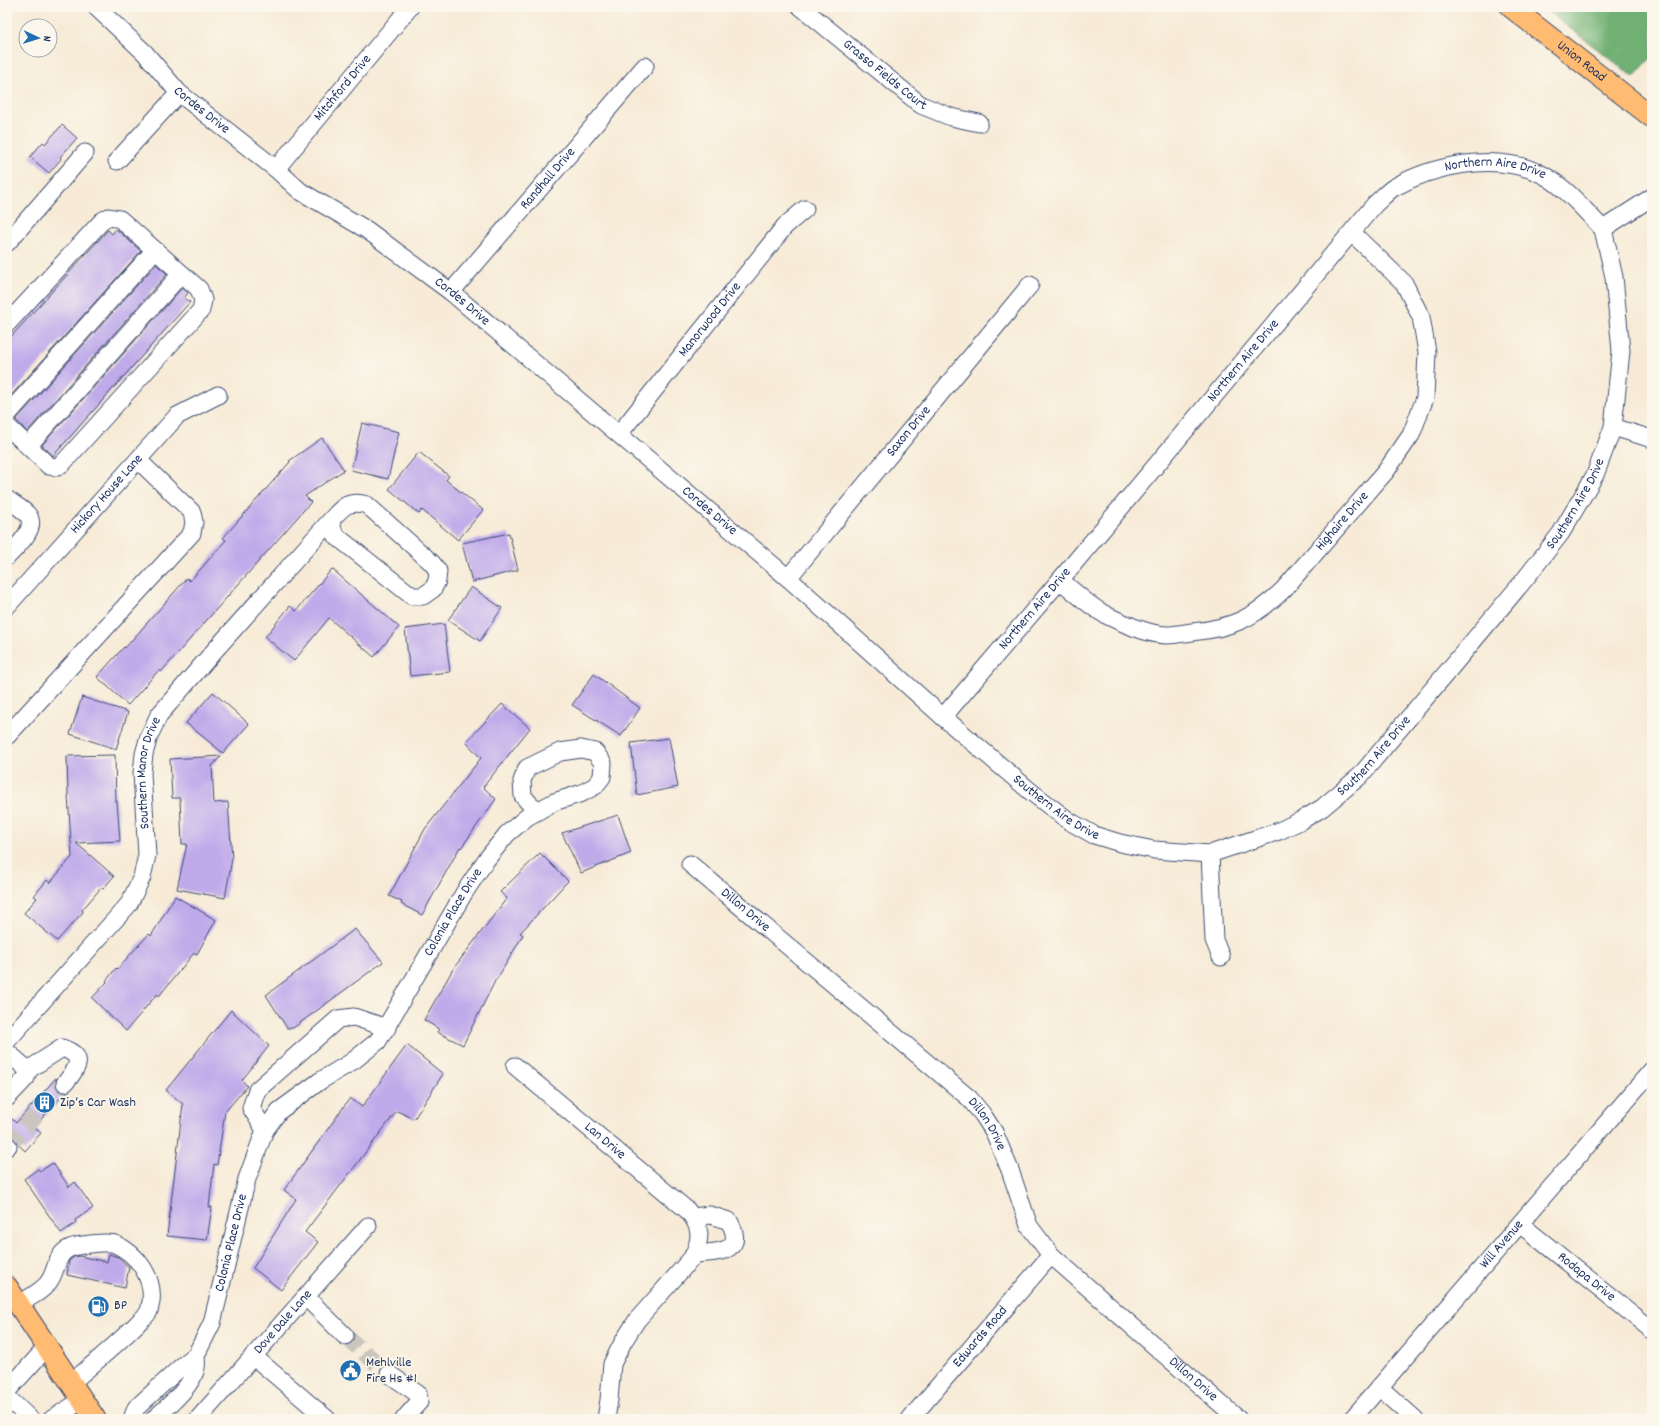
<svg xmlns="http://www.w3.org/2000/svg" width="1659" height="1426" font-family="Dekko,sans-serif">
<rect width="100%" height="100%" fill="#fbf7ec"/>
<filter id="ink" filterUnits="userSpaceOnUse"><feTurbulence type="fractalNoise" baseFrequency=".025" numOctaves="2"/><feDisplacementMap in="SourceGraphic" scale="8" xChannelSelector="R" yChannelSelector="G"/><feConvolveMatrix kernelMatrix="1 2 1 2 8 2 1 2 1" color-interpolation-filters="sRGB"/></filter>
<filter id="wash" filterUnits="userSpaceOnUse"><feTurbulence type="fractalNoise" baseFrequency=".012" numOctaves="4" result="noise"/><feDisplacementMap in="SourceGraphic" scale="16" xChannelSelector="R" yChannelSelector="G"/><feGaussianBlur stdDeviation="0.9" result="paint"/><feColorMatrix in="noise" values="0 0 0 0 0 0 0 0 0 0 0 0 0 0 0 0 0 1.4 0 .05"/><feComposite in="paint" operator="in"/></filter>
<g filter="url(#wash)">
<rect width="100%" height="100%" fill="#f7ebd7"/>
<!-- forest -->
<polygon fill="#70b072" stroke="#467068" points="1542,7 1652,7 1652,56 1634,77"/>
<g id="blocks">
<!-- building -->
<g fill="#c0abea">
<polygon points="62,125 77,138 60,157 61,159 49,173 30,157 43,142 45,144"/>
<polygon points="116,229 141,251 7,400 7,341 108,230 112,234"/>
<polygon points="156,264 167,274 27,432 16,420"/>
<polygon points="182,288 188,293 184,298 190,302 53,456 42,445"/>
<polygon points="362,423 399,432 388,479 351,470"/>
<polygon points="322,438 344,470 305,496 311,502 161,672 159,670 128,705 97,677 124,647 125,648 187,578 190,581 226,540 223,538 290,462 289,461"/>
<polygon points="419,452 449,476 446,480 483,510 458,540 422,510 419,514 389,489"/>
<polygon points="509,533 518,570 472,582 462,543"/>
<polygon points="332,569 399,627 374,657 329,618 294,661 265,637 290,606 296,611"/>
<polygon points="471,587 502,608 480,641 448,620"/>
<polygon points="444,624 450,672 410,676 405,629"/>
<polygon points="594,674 640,708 621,736 572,705"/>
<polygon points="213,692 249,724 223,753 186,723"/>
<polygon points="82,697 128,712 116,749 70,734"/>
<polygon points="502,704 530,728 483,787 496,799 461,848 460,847 422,915 401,904 402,902 389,896 425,829 481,758 466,742"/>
<polygon points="669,738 678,787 637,795 631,743"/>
<polygon points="115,755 116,802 117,801 120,841 76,843 114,876 103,889 101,888 82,910 83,912 57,941 24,913 37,898 34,896 47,880 50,883 72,857 68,795 67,756"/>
<polygon points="221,756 212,766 214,803 228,802 232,859 225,898 177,889 187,844 182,844 180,798 172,798 170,759"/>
<polygon points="618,815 631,853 581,873 562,833"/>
<polygon points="540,853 568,881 520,933 523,935 497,979 496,979 463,1045 437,1032 439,1029 424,1020 453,969 507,898 500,892"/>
<polygon points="175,896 216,920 197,954 194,953 159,996 157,994 126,1031 92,998 107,982 106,981 116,968 117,969 149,934 151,936"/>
<polygon points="355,929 383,962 293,1028 287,1028 266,995"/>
<polygon points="231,1010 269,1046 242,1080 247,1086 225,1112 217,1165 214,1164 209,1207 212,1207 207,1240 167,1236 183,1104 166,1090"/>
<polygon points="407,1045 443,1074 414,1119 397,1111 305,1232 318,1242 281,1290 253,1268 296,1199 284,1190 350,1098 362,1107"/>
<polygon points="56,1078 56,1087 59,1091 65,1093 34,1127 41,1133 25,1151 18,1144 15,1139 7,1134 7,1114 16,1123"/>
<polygon points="53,1163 69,1187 75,1182 93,1208 75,1220 76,1223 61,1233 24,1179 38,1169 40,1171"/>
<polygon points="109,1254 118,1257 129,1267 125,1288 67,1275 69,1261 74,1257 79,1256 107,1262"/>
</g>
</g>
</g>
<g filter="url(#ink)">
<use href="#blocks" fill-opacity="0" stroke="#3c4b70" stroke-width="1"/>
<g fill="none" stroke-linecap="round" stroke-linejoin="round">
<!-- minor-tunnel -->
<g stroke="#cbc5bf" stroke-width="17" stroke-dasharray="17 8" stroke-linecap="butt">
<polyline points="8,1146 65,1083"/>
<polyline points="345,1336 389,1374"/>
</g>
<defs>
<g id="minor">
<path id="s1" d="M96,7L145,53L179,93L276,169L300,191L367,230L451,292L788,578L943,717L1030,791L1069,821L1094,835L1120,843L1154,850L1210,854L1279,831L1302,820L1322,808L1360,776L1525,579L1561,533L1595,475L1613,427L1621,351L1614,277L1603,229L1652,197"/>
<path id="s2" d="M801,7L921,105L951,117L979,123"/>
<polyline points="117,161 179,93"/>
<path id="s3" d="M276,169L410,7"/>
<polyline points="7,243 85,153"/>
<path id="s4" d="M451,292L645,66"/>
<polyline points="7,324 102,221 109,217 120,219 199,289 203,300 201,310 63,463 57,467 49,466 7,426"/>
<polyline points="7,415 155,250"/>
<polyline points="1613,427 1652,439"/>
<path id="s5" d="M619,434L785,226L805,209"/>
<polyline points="28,446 181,274"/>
<path d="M7,499C13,504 23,509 28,515C38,529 16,547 7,557"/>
<path id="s6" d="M788,578L1030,285"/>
<path id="s7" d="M1060,580C1075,592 1089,606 1106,615C1122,623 1150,635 1167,635C1175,635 1184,633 1192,632C1233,628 1254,618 1284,589L1386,471L1411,435L1425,398L1427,352L1421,317L1404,283L1352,233"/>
<path id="s8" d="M7,606L177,416L218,395"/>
<path id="s9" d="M943,717L1060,580L1375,204C1381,199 1387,192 1393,188C1433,165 1493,153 1537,172C1563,183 1583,209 1603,229"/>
<polyline points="7,736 192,533 194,522 192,512 138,460"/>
<polyline points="1210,854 1214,940 1221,957"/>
<path id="s10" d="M690,864L969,1098L983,1115L994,1132L1010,1170L1029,1226L1051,1255L1238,1419"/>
<path id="s11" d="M7,1041L129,904L142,877L147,855L142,773L144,754L149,736L159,715L215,650L330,521C342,508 347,499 367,505L432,563L438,571L437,581L433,589L423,596H412L335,535L330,521"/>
<polyline points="7,1052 28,1070 26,1078 7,1098"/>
<path id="s12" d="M515,1066L687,1210C702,1227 702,1238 692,1258L637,1320L623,1342L612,1364L609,1400L606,1419"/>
<path d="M28,1070L62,1048C86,1056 78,1068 65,1083"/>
<polyline points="265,1130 251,1108 257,1090 338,1019 354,1017 387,1028"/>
<polyline points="7,1147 8,1146"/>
<path d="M693,1217L710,1215L729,1221C747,1253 717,1252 695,1254"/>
<path id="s13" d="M1520,1224L1652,1330"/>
<polyline points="306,1297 345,1336"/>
<path d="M19,1304C28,1298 44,1291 50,1280C57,1269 56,1254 70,1248C78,1245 108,1241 115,1244C138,1254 154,1278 151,1302C150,1305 150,1309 149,1311C147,1316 140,1320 137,1324C116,1345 93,1364 71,1383"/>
<polyline points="253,1356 327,1419"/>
<polyline points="389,1374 418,1394 419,1402 404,1419"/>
<polyline points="1379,1387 1415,1419"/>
<polyline points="7,1391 47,1347"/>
<polyline points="7,1397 30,1419"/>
<polyline points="52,1419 82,1400"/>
<path id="s14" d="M132,1419L136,1408L182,1366L196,1355L212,1323L247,1179L265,1130L279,1111L320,1081L353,1061L378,1041L464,893L486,860L507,834L527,817L554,802L582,793L595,786L602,777L603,763L595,752L581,749L560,752L527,768L522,781L523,796L537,812"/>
<path d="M154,1419C168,1406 192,1387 196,1368C197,1364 196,1359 196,1355"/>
<path id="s15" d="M198,1419L368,1226"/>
<path id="s16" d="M910,1419L1051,1255"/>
<path id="s17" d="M1352,1419L1652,1070"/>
</g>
<g id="major">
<path id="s18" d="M1511,7L1652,117"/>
<polyline points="7,1287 95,1419"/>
</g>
</defs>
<!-- minor casing -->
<use href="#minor" stroke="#3c4b70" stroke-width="19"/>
<!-- major casing -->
<use href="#major" stroke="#3c4b70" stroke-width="23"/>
<!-- minor -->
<use href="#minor" stroke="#fff" stroke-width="17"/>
<!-- major -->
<use href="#major" stroke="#ffbb71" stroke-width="21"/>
</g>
</g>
<!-- icons -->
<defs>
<symbol id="building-disc" viewBox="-11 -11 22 22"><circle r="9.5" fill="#1f6fb2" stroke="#fbf7ec"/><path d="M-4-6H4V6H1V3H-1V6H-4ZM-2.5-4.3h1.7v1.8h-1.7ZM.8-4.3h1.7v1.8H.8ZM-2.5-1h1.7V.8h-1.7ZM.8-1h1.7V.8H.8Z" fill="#fff"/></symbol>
<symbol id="fuel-disc" viewBox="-11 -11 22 22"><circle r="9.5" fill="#1f6fb2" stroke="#fbf7ec"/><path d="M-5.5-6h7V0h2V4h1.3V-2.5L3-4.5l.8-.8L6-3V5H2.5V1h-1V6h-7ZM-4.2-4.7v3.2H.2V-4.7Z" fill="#fff"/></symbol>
<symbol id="civic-disc" viewBox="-11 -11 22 22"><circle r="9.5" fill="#1f6fb2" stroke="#fbf7ec"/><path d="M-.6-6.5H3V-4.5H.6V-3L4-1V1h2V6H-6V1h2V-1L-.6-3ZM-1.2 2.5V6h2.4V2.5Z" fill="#fff"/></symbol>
</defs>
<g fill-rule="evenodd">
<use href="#building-disc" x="32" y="1090" width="25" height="25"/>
<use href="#fuel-disc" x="86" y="1294" width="25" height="25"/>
<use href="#civic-disc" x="338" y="1358" width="25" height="25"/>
</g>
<g text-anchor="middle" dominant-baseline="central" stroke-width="3.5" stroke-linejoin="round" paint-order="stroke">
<!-- street labels -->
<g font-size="14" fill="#1b2f5e" stroke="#fbf7ec">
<text stroke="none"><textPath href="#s18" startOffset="89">Union Road</textPath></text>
<text stroke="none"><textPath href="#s2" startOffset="108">Grasso Fields Court</textPath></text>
<text stroke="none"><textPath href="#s3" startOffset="105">Mitchford Drive</textPath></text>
<text stroke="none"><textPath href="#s1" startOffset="148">Cordes Drive</textPath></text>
<text stroke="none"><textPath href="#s9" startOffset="802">Northern Aire Drive</textPath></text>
<text stroke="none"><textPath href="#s4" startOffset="149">Randhall Drive</textPath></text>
<text stroke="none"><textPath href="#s1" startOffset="472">Cordes Drive</textPath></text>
<text stroke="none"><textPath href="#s5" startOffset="146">Manorwood Drive</textPath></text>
<text stroke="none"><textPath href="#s9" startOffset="466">Northern Aire Drive</textPath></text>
<text stroke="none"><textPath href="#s6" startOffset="190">Saxon Drive</textPath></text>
<text stroke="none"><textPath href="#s8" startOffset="150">Hickory House Lane</textPath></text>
<text stroke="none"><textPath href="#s1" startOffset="1937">Southern Aire Drive</textPath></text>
<text stroke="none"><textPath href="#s1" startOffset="796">Cordes Drive</textPath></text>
<text stroke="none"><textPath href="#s7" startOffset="341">Highaire Drive</textPath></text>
<text stroke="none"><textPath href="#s9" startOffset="142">Northern Aire Drive</textPath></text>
<text stroke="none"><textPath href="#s1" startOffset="1613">Southern Aire Drive</textPath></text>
<text stroke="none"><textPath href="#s11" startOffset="319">Southern Manor Drive</textPath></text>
<text stroke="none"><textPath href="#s1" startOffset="1253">Southern Aire Drive</textPath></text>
<text stroke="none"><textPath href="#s10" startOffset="72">Dillon Drive</textPath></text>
<text stroke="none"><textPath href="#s14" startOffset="622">Colonia Place Drive</textPath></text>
<text stroke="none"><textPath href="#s10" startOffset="396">Dillon Drive</textPath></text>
<text stroke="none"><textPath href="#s12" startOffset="117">Lan Drive</textPath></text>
<text stroke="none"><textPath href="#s14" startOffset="210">Colonia Place Drive</textPath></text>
<text stroke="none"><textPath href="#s17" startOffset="230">Will Avenue</textPath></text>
<text stroke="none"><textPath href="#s13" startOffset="85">Rodapa Drive</textPath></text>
<text stroke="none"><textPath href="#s15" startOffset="129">Dove Dale Lane</textPath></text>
<text stroke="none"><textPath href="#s16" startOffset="108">Edwards Road</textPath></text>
<text stroke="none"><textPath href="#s10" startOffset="732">Dillon Drive</textPath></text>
</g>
<!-- poi labels -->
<g font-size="14" fill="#1b2f5e" stroke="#fbf7ec" text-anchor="start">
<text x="60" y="1103">Zip’s Car Wash</text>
<text x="114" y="1306">BP</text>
<text x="366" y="1363">Mehlville<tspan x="366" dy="16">Fire Hs #1</tspan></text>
</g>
</g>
<!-- margin -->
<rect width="1659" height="1426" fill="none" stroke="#fbf7ec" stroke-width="24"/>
<!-- north arrow -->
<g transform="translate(38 38) rotate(94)"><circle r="19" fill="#fbf7ec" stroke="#a1a7b3"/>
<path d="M0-3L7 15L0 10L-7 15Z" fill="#1f6fb2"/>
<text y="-6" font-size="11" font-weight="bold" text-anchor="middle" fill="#1b2f5e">N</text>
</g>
</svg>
